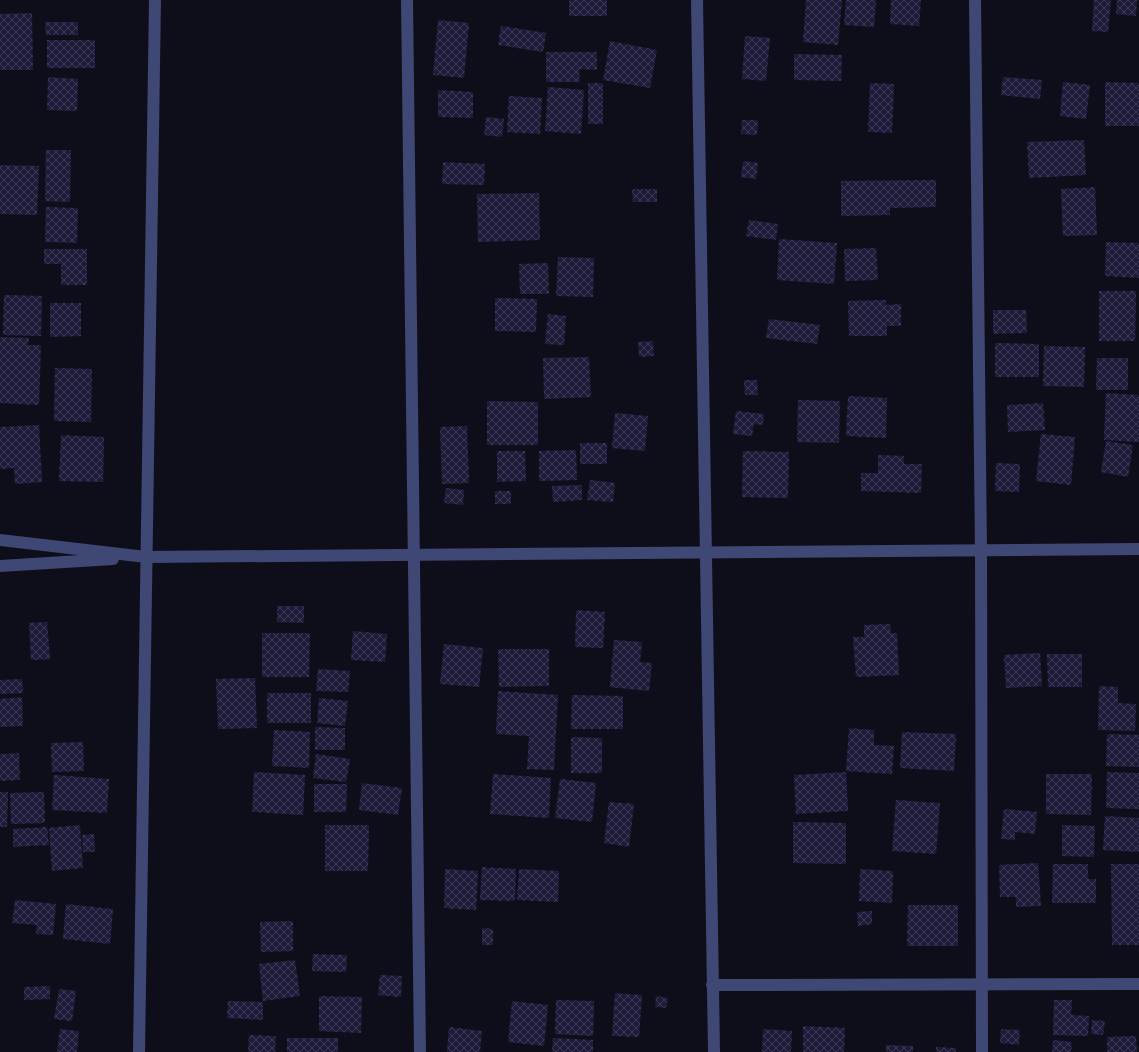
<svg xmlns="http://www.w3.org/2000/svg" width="1139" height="1052" font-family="'Titillium Web',sans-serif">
<defs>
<pattern id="building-cross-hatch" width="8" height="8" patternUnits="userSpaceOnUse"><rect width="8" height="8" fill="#1c1c3a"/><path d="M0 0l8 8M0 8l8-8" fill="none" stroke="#3c3c57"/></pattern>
</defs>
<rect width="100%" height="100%" fill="#0e0e1b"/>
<!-- building -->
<g fill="url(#building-cross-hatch)">
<rect x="569" y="0" width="38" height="16"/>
<polygon points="806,0 842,0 838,45 803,42"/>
<polygon points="846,0 876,0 874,27 844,25"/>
<polygon points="891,0 921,0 919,26 890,24"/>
<polygon points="1094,0 1111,0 1108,32 1092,31"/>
<polygon points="1117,0 1137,0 1136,16 1116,14"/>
<polygon points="32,13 33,70 0,70 0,14"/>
<polygon points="438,20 469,23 464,78 433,75"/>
<polygon points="45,22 78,22 78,35 46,35"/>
<polygon points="501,26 546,33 543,52 498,45"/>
<polygon points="745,36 770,38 766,81 742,79"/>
<rect x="47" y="40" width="48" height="28"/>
<polygon points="610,41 657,50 650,88 603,80"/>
<polygon points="546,52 597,52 597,70 579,69 580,82 546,82"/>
<polygon points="794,54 842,55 841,81 794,80"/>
<polygon points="48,77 78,79 77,111 47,110"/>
<polygon points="1003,77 1042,80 1040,99 1001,95"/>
<polygon points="1063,82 1090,85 1086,119 1060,116"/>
<polygon points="1105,82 1139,83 1139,126 1105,126"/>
<rect x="588" y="83" width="15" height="41"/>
<polygon points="870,83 894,84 892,133 868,132"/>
<polygon points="548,87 584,90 581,134 545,131"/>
<polygon points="438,90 473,92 473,118 438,117"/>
<polygon points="509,96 542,98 540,134 507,132"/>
<polygon points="486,117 504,119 502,137 484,135"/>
<polygon points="742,120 758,120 757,135 741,134"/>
<polygon points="1084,140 1086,175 1029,178 1027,142"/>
<polygon points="46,150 71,150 70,202 45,201"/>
<polygon points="743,161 758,163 756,179 741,177"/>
<polygon points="443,162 485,164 484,185 442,184"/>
<polygon points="0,165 39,166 37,215 0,214"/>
<polygon points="936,180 936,207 890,208 890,215 841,216 841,181"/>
<polygon points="1095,187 1097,235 1063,236 1061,189"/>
<polygon points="632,189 657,189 657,202 633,202"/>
<polygon points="539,193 540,240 478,242 477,194"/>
<polygon points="46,207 78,208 77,243 45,242"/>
<polygon points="749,220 778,224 776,240 746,236"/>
<polygon points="779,239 837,243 834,284 777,280"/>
<polygon points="1106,242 1139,243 1139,278 1105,276"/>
<polygon points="876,248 878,280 845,281 844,249"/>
<polygon points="44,249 87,249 87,285 61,285 61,264 44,264"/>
<polygon points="558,257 594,258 593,297 556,296"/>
<polygon points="548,263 549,294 520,294 519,264"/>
<polygon points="1099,291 1136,291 1135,341 1099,341"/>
<polygon points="4,295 42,296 41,336 3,335"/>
<polygon points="495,298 537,299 536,332 495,331"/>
<polygon points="886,300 886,305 901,304 901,326 887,326 887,336 849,336 848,301"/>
<polygon points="50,303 81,303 81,336 50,337"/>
<polygon points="993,310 1026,310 1027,333 993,334"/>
<polygon points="548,314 566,316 564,345 545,344"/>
<polygon points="769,319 820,325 817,344 766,338"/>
<polygon points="0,337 29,338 28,345 41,345 39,405 0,403"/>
<polygon points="653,341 654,356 639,357 638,342"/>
<polygon points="995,343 1039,344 1039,377 995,377"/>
<polygon points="1044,346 1085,347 1084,387 1043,386"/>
<polygon points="589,357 591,397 544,399 543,358"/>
<polygon points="1097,358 1128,358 1128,390 1096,390"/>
<polygon points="55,368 92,369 91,422 54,421"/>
<polygon points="744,380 757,380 758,395 745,395"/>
<polygon points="1106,393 1139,395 1139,442 1104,440"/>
<polygon points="848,396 887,398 886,438 846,436"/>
<polygon points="798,400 840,401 839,443 797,442"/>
<polygon points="487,401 538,402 538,445 487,445"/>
<polygon points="1043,403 1045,430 1008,432 1007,405"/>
<polygon points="736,411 764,414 763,425 754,424 752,436 733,434"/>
<polygon points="615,413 648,416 645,451 612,448"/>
<polygon points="39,425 42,482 15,484 14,468 0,469 0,427"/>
<polygon points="467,426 469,483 442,484 440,427"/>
<polygon points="1041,434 1075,437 1071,485 1036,481"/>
<polygon points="61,435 104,437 103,482 59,481"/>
<polygon points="1106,441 1133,445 1128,477 1101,472"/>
<rect x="580" y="443" width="27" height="21"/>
<polygon points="576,450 577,480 539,481 539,451"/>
<polygon points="497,451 525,451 526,481 497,482"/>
<polygon points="743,451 789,452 788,498 742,497"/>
<polygon points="878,455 904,456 904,464 922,464 921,493 861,491 861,473 878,473"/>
<polygon points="996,463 1020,464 1019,492 995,491"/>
<polygon points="590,480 615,483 613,502 587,500"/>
<polygon points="582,485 582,500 553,502 552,486"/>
<polygon points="446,488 464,490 463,505 444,503"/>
<rect x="495" y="491" width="16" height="13"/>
<polygon points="277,606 304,606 304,623 277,622"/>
<polygon points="576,610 605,612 603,648 575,647"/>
<polygon points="47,622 50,659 31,660 29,623"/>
<polygon points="890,624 891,633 897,633 899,675 856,677 853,637 864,637 864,625"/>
<polygon points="353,631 387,634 385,662 351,660"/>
<polygon points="262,633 310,633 309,677 262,677"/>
<polygon points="614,640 642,642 640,662 652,663 649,691 610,687"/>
<polygon points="444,644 483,648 479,687 440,684"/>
<polygon points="498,649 549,649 549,686 499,687"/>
<polygon points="1040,653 1042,686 1006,688 1004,655"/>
<polygon points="1047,654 1082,654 1082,687 1048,687"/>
<polygon points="318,669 350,671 348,692 316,691"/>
<polygon points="255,678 257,728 218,729 216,679"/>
<polygon points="22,679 23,693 0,694 0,680"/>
<polygon points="1099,686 1118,687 1118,703 1136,704 1135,731 1098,730"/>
<polygon points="498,691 558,695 554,770 527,769 529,736 496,734"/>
<rect x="267" y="693" width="44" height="30"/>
<polygon points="572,695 623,696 623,729 571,729"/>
<polygon points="22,697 23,726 0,727 0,699"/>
<polygon points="319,698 348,701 345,726 317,723"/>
<polygon points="315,727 345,728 345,750 315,750"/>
<polygon points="849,728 874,730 874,745 894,746 892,774 846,771"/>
<polygon points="274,730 310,732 309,768 272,766"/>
<polygon points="902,732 956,734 954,771 900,768"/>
<polygon points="1107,734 1139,735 1139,767 1106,766"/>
<polygon points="571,737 602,738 602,773 571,773"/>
<polygon points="83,742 84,771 52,772 51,743"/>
<polygon points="19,753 20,780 0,781 0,754"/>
<polygon points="316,754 350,759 346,782 313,778"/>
<polygon points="254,772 305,775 303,815 252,812"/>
<polygon points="846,772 848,811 796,814 794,775"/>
<polygon points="1107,772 1139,773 1139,809 1106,808"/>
<polygon points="493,774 551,778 549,818 490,814"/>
<polygon points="1046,774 1092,774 1091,815 1046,814"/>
<polygon points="54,775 109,779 107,813 52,810"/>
<polygon points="560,779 596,783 592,822 555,818"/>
<polygon points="362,783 402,788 398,815 359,810"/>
<polygon points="314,784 347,784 346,812 314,812"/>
<polygon points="0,792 8,792 7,827 0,827"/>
<polygon points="44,792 45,823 11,824 10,793"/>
<polygon points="896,800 940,803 936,854 892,851"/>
<polygon points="609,802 634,804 629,847 604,843"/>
<polygon points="1004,809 1037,812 1035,834 1015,832 1015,840 1001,839"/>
<polygon points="1105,816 1139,818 1139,852 1103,850"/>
<polygon points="793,822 846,823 846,864 793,863"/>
<polygon points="80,825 83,868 52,871 49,828"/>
<polygon points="325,825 369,825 368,871 325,871"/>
<polygon points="1062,825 1095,826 1094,857 1062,856"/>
<polygon points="47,827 49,845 13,847 13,829"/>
<polygon points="94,834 95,852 83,852 82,835"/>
<polygon points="1038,863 1041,906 1016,907 1016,897 1000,897 999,865"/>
<polygon points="1053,864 1088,864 1088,879 1096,879 1096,903 1052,903"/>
<polygon points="1111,864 1139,864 1139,945 1112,945"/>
<polygon points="482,867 516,869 515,901 480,900"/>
<polygon points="445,869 478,871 476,910 444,908"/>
<polygon points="519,869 559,871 558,902 517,900"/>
<polygon points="860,869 893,871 892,903 859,901"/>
<polygon points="15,900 56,904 53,935 36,934 37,925 12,923"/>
<polygon points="66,904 113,909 110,944 63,939"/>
<polygon points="908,905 958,905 958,946 907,946"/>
<polygon points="872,911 872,924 858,926 857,912"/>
<polygon points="293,921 293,951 261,952 260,922"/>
<polygon points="482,928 493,929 493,945 482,945"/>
<polygon points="313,954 347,955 346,972 312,971"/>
<polygon points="295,960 300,996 263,1001 259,964"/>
<polygon points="380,975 402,976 401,997 378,995"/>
<polygon points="50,986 50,999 24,1000 24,987"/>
<polygon points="59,989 76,991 72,1021 54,1019"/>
<polygon points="615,993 642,995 639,1037 612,1036"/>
<polygon points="319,996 362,997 361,1033 319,1031"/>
<polygon points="656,996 668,998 666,1008 655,1007"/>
<polygon points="556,1000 594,1001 593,1036 555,1034"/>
<polygon points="1054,1000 1072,1000 1071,1015 1089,1016 1088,1036 1053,1035"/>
<polygon points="228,1001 263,1002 263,1020 227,1018"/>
<polygon points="512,1001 548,1005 544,1046 508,1042"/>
<polygon points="1092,1020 1105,1021 1103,1035 1091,1034"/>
<polygon points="803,1026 845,1028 844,1052 803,1052"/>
<polygon points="449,1027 482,1031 480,1052 447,1052"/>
<polygon points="60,1029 79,1031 77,1052 57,1052"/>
<polygon points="763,1029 792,1031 791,1052 762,1052"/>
<polygon points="1001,1029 1020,1030 1019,1045 1000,1043"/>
<polygon points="249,1035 276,1036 275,1052 248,1052"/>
<polygon points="1136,1036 1137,1052 1107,1052 1107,1037"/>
<rect x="287" y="1038" width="51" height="14"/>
<polygon points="553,1038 593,1040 593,1052 552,1052"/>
<polygon points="1053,1040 1072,1042 1071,1052 1052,1052"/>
<polygon points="886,1045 913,1046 913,1052 886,1052"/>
<polygon points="936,1047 956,1048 956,1052 936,1052"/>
</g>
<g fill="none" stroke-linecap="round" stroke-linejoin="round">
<!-- minor -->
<g stroke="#3f4774" stroke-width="12">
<polyline points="407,0 420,1052"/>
<polyline points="697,0 714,1052"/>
<polyline points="975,0 981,550 982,1052"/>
<polyline points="0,540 146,557 1139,549"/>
<polyline points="0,566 113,559"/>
<polyline points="712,985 1139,984"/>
<polyline points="139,1052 155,0"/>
</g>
</g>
</svg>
